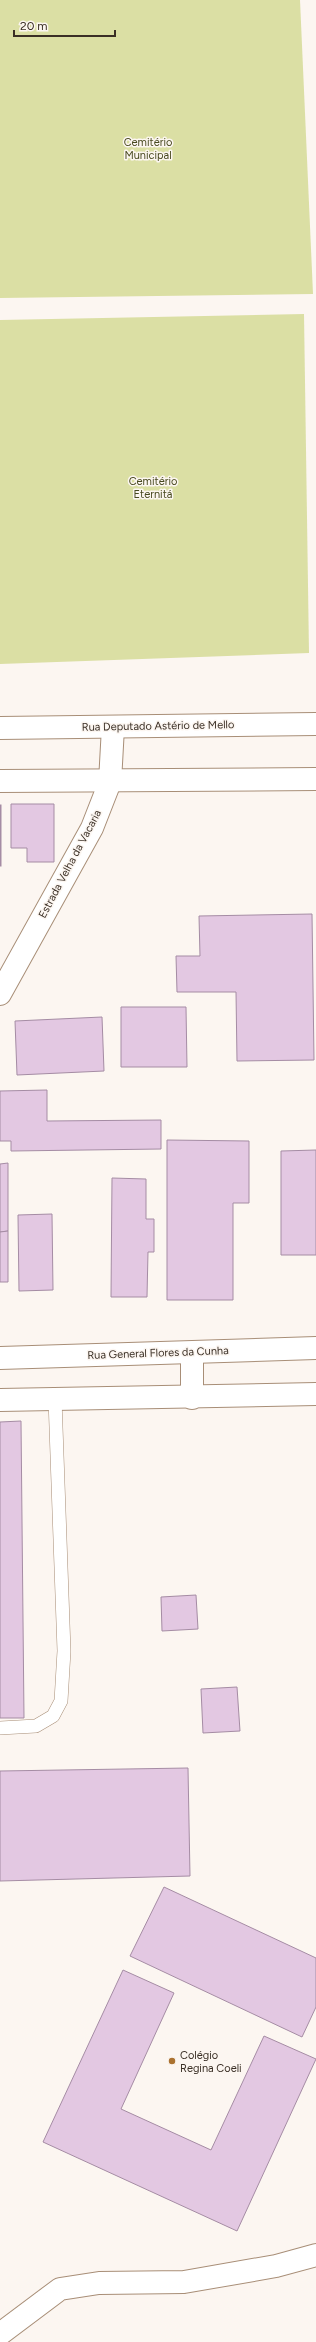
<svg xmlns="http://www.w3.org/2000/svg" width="316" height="2342" font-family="Figtree,sans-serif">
<rect width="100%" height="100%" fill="#fcf6f1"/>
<!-- green -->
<g fill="#dbdfa4">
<polygon points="0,0 300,0 313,294 0,298"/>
<polygon points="304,314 309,653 0,664 0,320"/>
</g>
<!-- building -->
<g fill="#e3c8e2" stroke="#a58ca4">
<polygon points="11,804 54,804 54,862 27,862 27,848 11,848"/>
<rect x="0" y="805" width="1" height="61"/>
<polygon points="312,914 314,1060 237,1061 236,992 177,992 176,956 200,956 199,916"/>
<polygon points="121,1007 186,1007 187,1067 121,1067"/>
<polygon points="102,1017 104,1071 17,1075 15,1021"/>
<polygon points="47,1090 47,1121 161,1120 161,1149 11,1151 11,1141 0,1141 0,1091"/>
<polygon points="167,1140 249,1141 249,1203 233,1203 233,1300 167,1300"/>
<polygon points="316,1150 316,1255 281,1255 281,1151"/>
<polygon points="8,1163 8,1231 0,1232 0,1164"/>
<polygon points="112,1178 146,1179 146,1219 154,1219 154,1252 148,1252 147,1297 111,1297"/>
<polygon points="52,1214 53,1290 19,1291 18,1215"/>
<polygon points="8,1231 8,1282 0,1282 0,1232"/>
<polygon points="21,1421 24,1718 0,1718 0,1422"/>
<polygon points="196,1595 198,1629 162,1631 161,1597"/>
<polygon points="237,1687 240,1731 203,1733 201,1689"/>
<polygon points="188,1768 190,1876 0,1881 0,1771"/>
<polygon points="164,1887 316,1958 316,2007 302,2037 130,1956"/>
<polygon points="123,1970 174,1993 121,2109 211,2150 264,2036 316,2059 237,2231 43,2142"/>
</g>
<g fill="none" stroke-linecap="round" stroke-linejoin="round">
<defs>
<polyline id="service" points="0,1728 36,1726 53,1716 61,1701 64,1651 55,1399"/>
<g id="minor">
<polyline points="0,994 92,828 110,782 113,727"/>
<polyline points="0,2334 60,2289 99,2283 184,2282 276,2266 316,2255"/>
</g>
<g id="tertiary">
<polyline points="0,728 316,724"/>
<polyline points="0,781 316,779"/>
<polyline points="192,1353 192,1398"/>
<polyline points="0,1358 316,1348"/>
<polyline points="0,1400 316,1394"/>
</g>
</defs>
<!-- service casing -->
<use href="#service" stroke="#a88e77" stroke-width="14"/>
<!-- minor casing -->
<use href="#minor" stroke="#a88e77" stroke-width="24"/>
<!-- tertiary casing -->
<use href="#tertiary" stroke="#a88e77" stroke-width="24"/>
<!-- service -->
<use href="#service" stroke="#fff" stroke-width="13"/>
<!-- minor -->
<use href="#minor" stroke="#fff" stroke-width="22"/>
<!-- tertiary -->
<use href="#tertiary" stroke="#fff" stroke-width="22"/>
</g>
<!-- markers -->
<circle fill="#ab7230" stroke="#fcf6f1" stroke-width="1.5" cx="172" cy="2061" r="4"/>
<g text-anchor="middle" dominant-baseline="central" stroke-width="3" stroke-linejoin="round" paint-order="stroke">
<!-- park labels -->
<g font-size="11" fill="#48491f" stroke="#fcf6f1">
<text x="148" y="142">Cemitério<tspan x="148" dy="13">Municipal</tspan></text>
<text x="153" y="481">Cemitério<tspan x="153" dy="13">Eternitá</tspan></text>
</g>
<!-- street labels -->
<g font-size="11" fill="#3a2f25" stroke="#fcf6f1">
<text transform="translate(158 726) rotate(-1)">Rua Deputado Astério de Mello</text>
<text transform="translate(70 864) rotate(-62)">Estrada Velha da Vacaria</text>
<text transform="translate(158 1353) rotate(-2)">Rua General Flores da Cunha</text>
</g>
<!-- poi labels -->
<g font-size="11" fill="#3a2f25" stroke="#fcf6f1" text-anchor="start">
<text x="180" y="2055">Colégio<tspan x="180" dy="13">Regina Coeli</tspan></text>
</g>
</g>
<!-- scale -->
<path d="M14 30v6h101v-6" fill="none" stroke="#3a2f25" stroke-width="2"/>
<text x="20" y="30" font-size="12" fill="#3a2f25" stroke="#fcf6f1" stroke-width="3" paint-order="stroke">20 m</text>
</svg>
